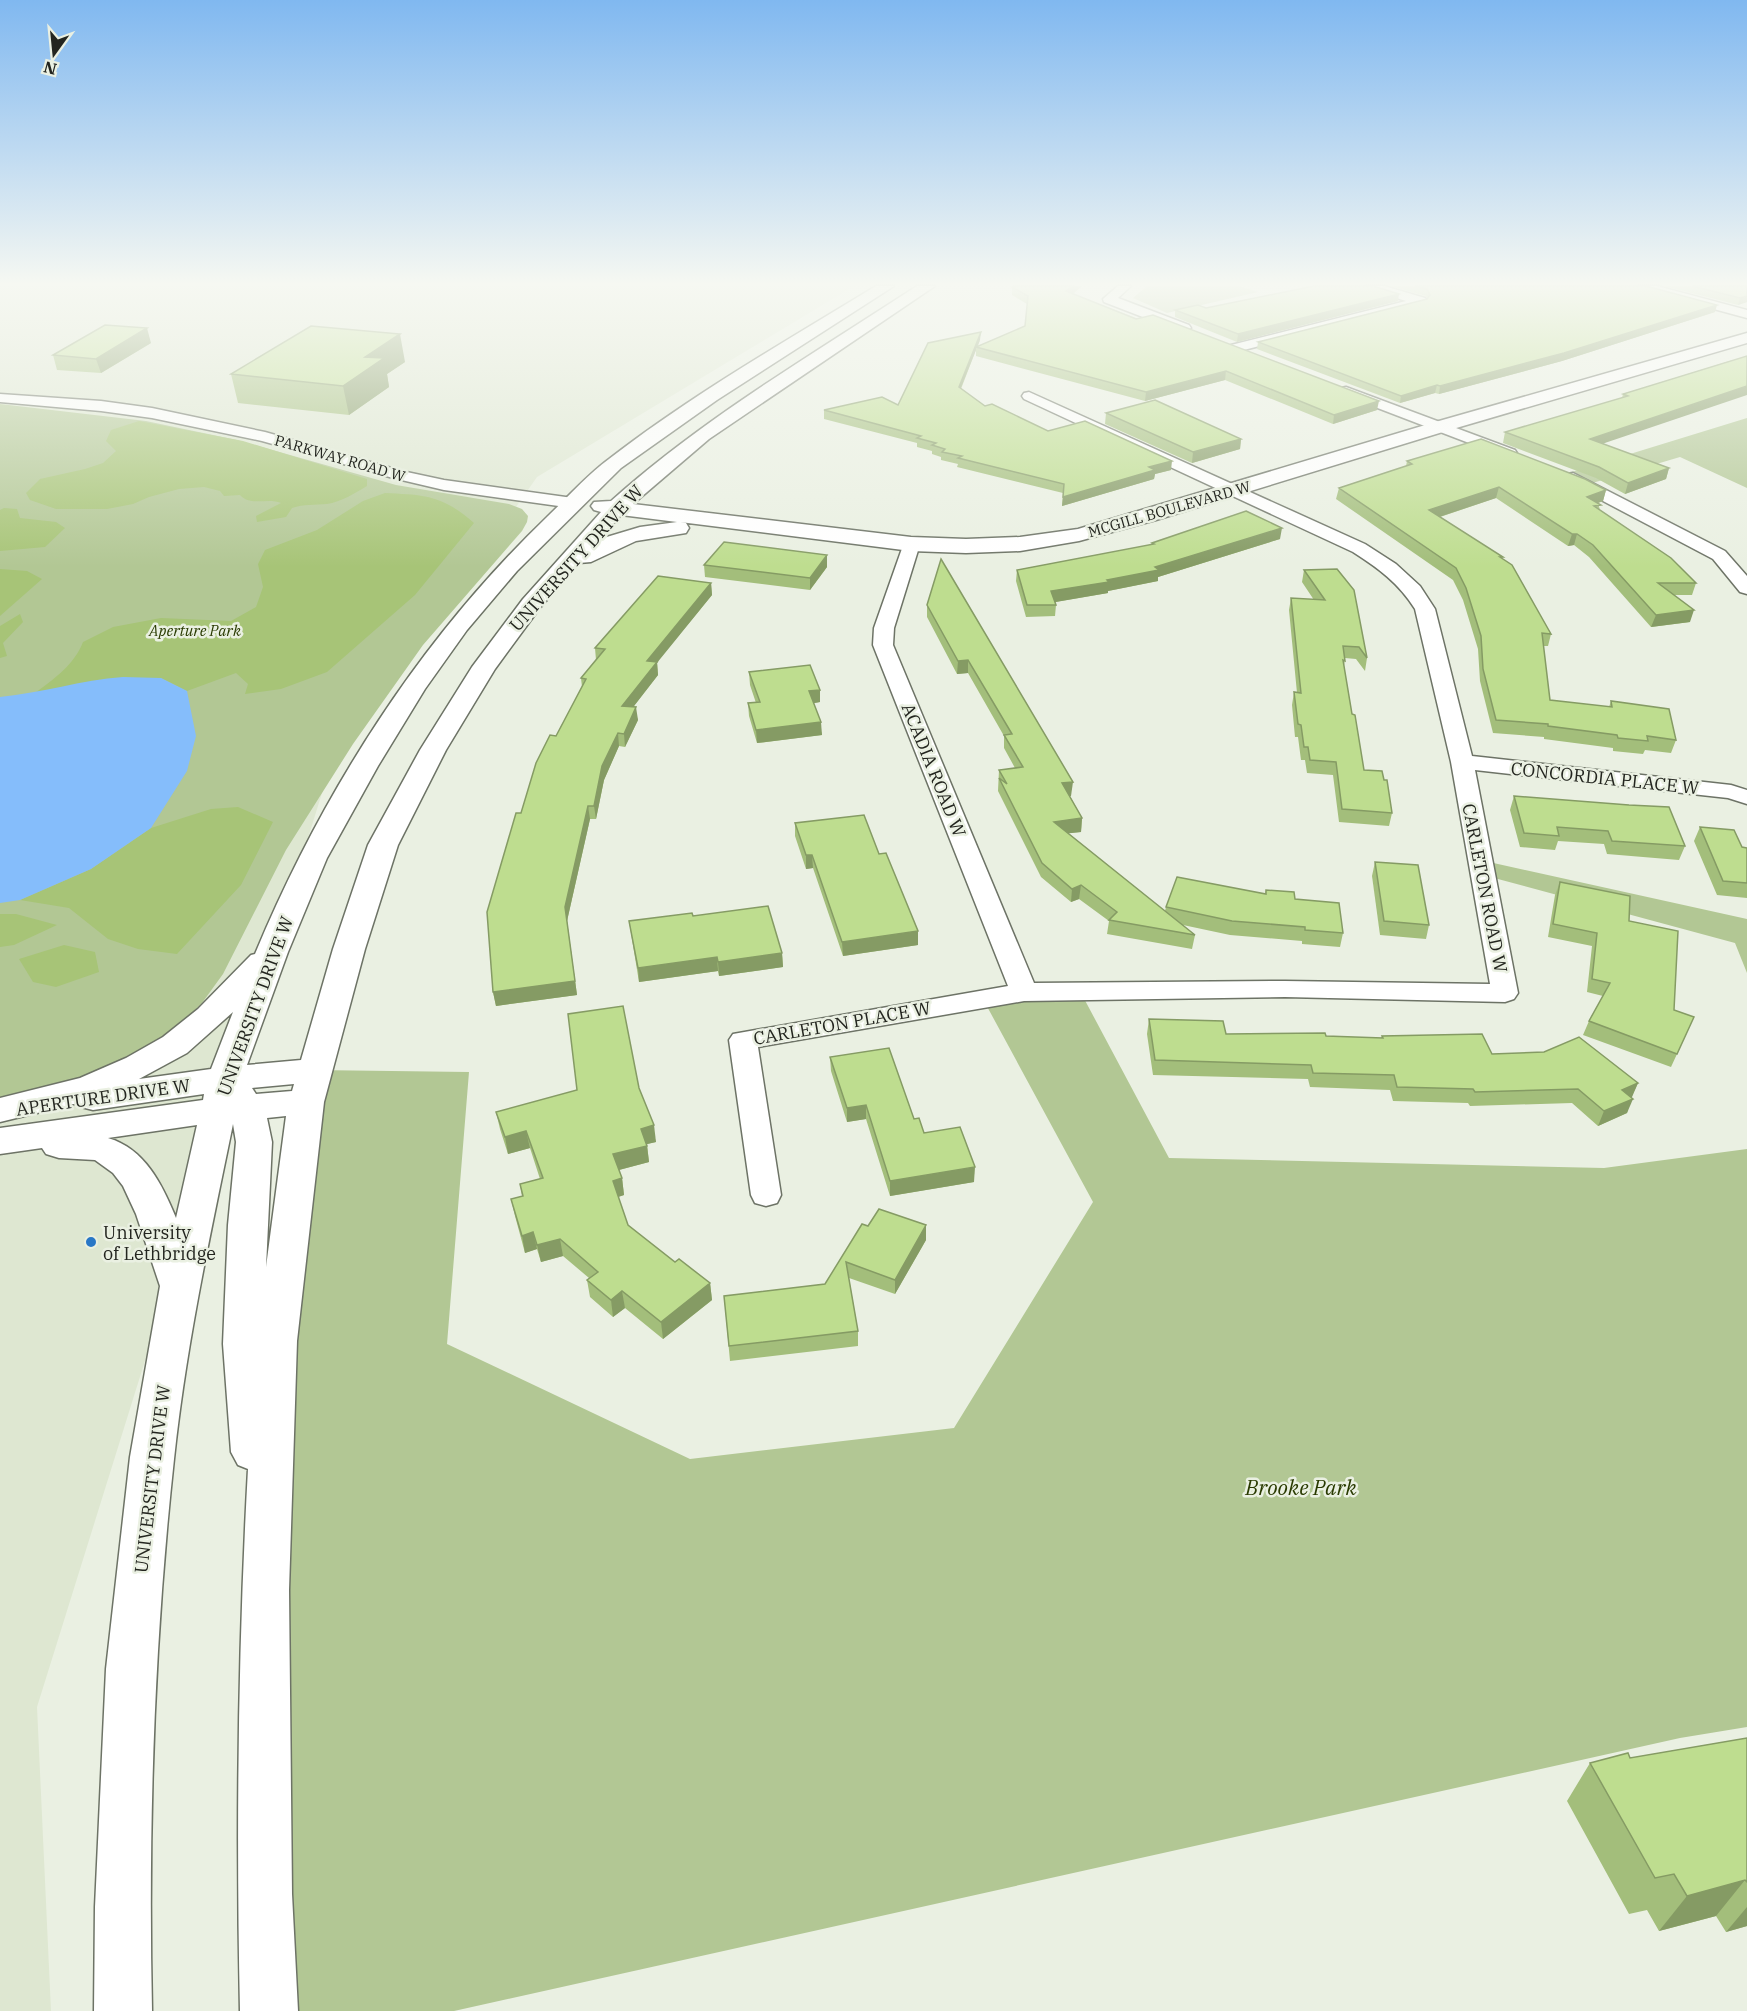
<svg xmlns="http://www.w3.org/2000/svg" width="1747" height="2011" font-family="'IBM Plex Serif',serif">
<rect width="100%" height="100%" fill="#eaf0e2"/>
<!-- built -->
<polygon fill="#dee7d1" points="0,286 854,286 537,477 327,777 37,1707 51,2011 0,2011"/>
<!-- green -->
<g fill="#b2c794">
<polygon points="1147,286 1239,286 1258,292 1167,313 1133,298"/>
<polygon points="0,404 146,421 237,440 396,485 509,504 522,509 528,516 527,522 522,531 423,645 353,744 286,850 223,974 202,1003 171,1034 135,1057 76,1081 0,1099"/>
<polygon points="1747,418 1747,488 1680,457 1589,484 1565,474"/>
<polygon points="1480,860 1747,919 1747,973 1735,943 1483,875"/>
<polygon points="1080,991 1169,1158 1604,1168 1747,1149 1747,1727 1680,1738 454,2011 269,2011 265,1590 314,1070 469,1072 447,1344 690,1459 954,1428 1093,1202 983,999"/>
</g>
<!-- forest -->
<g fill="#a7c477">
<path d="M139,421L243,441L367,479V486C355,493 341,502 327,504C314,505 304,504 292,508L286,517L257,522L256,516L281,503C268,497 251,507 240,495L224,496L220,491L204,487L179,489L149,497L133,504L107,509H56L30,500L26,493L40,479L85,469L103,463L116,451L106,441L111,430Z"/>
<path d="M385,493C425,495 442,495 474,523L415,595L327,672L281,689L245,694L248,684L236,673L187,691L161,678L35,693C55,678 74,665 83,642L113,627L161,618L231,621L256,607L263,587L258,564L265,550L317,530L363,501Z"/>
<polygon points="4,508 17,509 20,518 56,522 65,528 45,547 0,551 0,510"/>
<polygon points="0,569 27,571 42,579 0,616"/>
<polygon points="20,614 23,622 3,643 7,656 0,658 0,626"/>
<polygon points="238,807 273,822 241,885 177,954 138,949 108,939 69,908 20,900 91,869 151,828 211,809"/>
<polygon points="0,914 16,914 57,925 14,945 0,947"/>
<polygon points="64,945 95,952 99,972 56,987 33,982 19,959"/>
</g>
<!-- water -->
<path fill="#85bdfb" d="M123,677L161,678L187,691L196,736L187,771L151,828L91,869L20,900L0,903V697C42,693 81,680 123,677Z"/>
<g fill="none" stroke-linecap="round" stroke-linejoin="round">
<defs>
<g id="street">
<polygon points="1118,286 1131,286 1118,298 1189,325 1191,328 1184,332 1179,331 1104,302 1103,299"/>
<polygon points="1366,286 1384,286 1425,298 1427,301 1425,304 1236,352 1229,348 1231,345 1406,301 1368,289"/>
<polygon points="1638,286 1657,286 1747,310 1747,318 1640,289"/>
<polygon points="1346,387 1515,450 1517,453 1509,458 1503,456 1341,394 1339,391 1341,388"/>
<path d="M1029,392L1365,544L1396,564L1420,586L1435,609L1472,756L1731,785L1747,790V804L1728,798L1475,770L1518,993L1514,999L1505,1002L1285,997L1024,1001L758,1047L781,1195L777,1203L766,1206L755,1203L751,1195L729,1040L733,1034L1008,986L873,645L874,628L905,540H917L920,544L894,628L893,645L1034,983L1285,981L1490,984L1451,762L1415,609C1399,583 1378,568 1353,552L1024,399L1022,396L1024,393Z"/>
<polygon points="0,394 101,401 152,408 265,432 402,471 444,480 573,498 579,499 582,503 579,507 573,508 444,490 393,478 262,441 152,418 101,411 0,402"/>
<polygon points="1573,473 1725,551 1747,576 1747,594 1740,592 1713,559 1567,482 1565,478 1567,474"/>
</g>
<path id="secondary" d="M876,286H894L717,400L621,468L517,571L467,630L425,689L378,766L327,858L288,952L247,1065L301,1060L333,949L368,845L420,750L472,667L523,599L601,512L594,510L591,506L594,502L611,501C705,417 813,354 917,286H935L709,439L633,504L911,537L966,539L1020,537L1078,529L1432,423L1747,333V343L1446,431L1156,520L1079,541L1020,551L966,553L911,551L680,522L686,523L689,528L686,533L636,541L591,562L579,563L539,609L495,669L446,750L398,845L365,949L324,1102L297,1341L289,1590L292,1894L298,2011H240C236,1830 238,1649 248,1469L238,1465L231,1452L223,1344L228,1225L236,1142L233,1124C210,1235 186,1346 174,1459C154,1642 148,1827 152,2011H94L95,1907L106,1669L130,1457L160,1286L136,1214L123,1186L113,1173L95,1160L59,1158L46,1154L42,1148L0,1154V1128L203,1100L204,1094L93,1110L81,1107L78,1103L0,1122V1098L80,1078L126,1058L163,1037L198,1009L251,955L255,954C323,791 420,639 547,517C567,498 587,475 609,459C693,394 786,341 876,286ZM621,515L677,522L640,527L600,539ZM233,1012L211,1069L139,1079L187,1053ZM294,1084L292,1091L256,1094L252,1088ZM286,1116L266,1267L272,1142L267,1118ZM197,1125L176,1218C162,1184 145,1149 108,1138Z"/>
</defs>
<!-- street casing -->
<use href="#street" stroke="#6d7366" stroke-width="3"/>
<!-- secondary casing -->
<use href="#secondary" stroke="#6d7366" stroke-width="3"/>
<!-- street -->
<use href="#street" fill="#fff" fill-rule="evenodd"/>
<!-- secondary -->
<use href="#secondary" fill="#fff" fill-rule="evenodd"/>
</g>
<!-- wall -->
<g fill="#a3be7b">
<polygon points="1082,286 1073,294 1377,410 1333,424 1225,380 1145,401 976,356 976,350 961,389 985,406 1048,431 1171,470 1155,474 1154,479 1062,506 1063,493 957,467 958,464 941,460 941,457 932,454 932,451 917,447 917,443 824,419 824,410 898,405 980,340 978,346 1025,326 1027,304 1012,295 1012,287"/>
<polygon points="1304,286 1373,286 1398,301 1237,342 1175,317 1175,310 1206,308 1307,287"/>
<polygon points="1390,286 1646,286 1715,312 1562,361 1439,394 1435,393 1400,403 1257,349 1258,342 1427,299 1426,296"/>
<polygon points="1664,286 1747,286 1747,302 1738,305"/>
<polygon points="151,343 101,373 57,370 53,355"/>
<polygon points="1733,360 1603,444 1669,468 1666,479 1625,494 1596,478 1503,443 1505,432 1622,398 1623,394"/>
<polygon points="405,362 387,374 389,387 349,415 238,403 231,374"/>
<polygon points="1106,413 1241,439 1240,449 1192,463 1105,424"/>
<polygon points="1407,461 1606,490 1603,501 1598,503 1600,510 1696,583 1692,595 1674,595 1690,622 1651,627 1589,557 1574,545 1568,546 1496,498 1440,517 1503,559 1551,634 1548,646 1543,646 1550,700 1609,707 1611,701 1676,740 1671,753 1645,750 1643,754 1613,751 1613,748 1544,739 1544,737 1493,733 1480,681 1478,649 1463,600 1453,580 1336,499 1339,488 1406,466"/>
<polygon points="1280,539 1158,577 1158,581 1108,591 1108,593 1055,602 1056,605 1055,616 1026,617 1016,581 1017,570 1152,545 1152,543"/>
<polygon points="704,565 827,567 810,590 705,577"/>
<polygon points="1304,570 1367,658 1365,671 1356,659 1345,658 1344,666 1352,714 1364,770 1392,813 1389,826 1339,822 1333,775 1307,773 1305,760 1301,760 1298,737 1295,737 1292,705 1294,692 1297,693 1289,610 1291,598 1314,600 1302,582"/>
<polygon points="711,583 712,595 657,662 658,675 633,707 638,720 625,747 619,746 604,780 596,819 590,819 567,921 577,995 496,1006 493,992 521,813 556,736 582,687 581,678 596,660 595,648"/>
<polygon points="927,605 1071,796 1070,796 1082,818 1081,832 1068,833 1165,911 1166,907 1265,894 1266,890 1295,899 1343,933 1340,947 1302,944 1302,941 1230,935 1183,925 1195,935 1192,949 1107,934 1109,921 1079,899 1071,902 1041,877 998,791 999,770 1015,768 1004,748 1004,736 968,673 957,674 927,617"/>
<polygon points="749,672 820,702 814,703 822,735 757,743 749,716 748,703 756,703 750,685"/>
<polygon points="1514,796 1685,846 1679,860 1607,854 1604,844 1558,841 1555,850 1520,847 1510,810"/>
<polygon points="795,823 879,854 918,931 918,945 843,956 813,868 806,869 795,836"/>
<polygon points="1700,827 1742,847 1747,848 1747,898 1717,895 1694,841"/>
<polygon points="1375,862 1429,925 1426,939 1380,935 1372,876"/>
<polygon points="1560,882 1629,921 1674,1010 1694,1017 1671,1067 1583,1035 1589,1021 1603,996 1587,992 1592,946 1548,937 1555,895"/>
<polygon points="693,916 782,953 783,967 719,976 718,971 639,982 629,921"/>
<polygon points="1149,1019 1226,1034 1381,1038 1382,1036 1492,1054 1638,1083 1631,1098 1627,1113 1598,1126 1572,1103 1470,1106 1468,1103 1393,1101 1390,1090 1310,1087 1308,1079 1153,1075 1147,1034"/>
<polygon points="830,1057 914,1119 924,1133 974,1182 890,1196 866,1119 847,1122 831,1071"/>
<polygon points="639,1088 656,1142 647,1144 649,1162 619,1170 622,1178 624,1195 618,1197 628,1225 675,1262 710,1283 712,1300 663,1339 625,1308 613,1317 590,1297 587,1280 589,1278 563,1256 541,1262 537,1249 525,1253 515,1216 511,1199 522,1196 520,1184 540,1179 530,1148 508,1154 500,1129 496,1112"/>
<polygon points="868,1226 926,1240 895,1294 849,1278 858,1331 858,1346 730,1361 724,1296 825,1284"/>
<polygon points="1747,1738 1747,1926 1726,1932 1716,1916 1659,1931 1647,1910 1629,1914 1567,1801 1590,1763 1630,1758"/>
</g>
<!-- shaded-wall -->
<g fill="#859b64">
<polygon points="1073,286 1082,286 1066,299 1066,291"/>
<polygon points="1399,294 1398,301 1237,342 1238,334"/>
<polygon points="1747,296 1747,302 1738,305 1740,298"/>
<polygon points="1717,305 1715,312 1562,361 1439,394 1440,386"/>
<polygon points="147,328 151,343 101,373 96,359"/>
<polygon points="981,332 980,340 977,347 976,347 976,350 958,395 959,387"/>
<polygon points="400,334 405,362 387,374 389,387 349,415 343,386 365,357"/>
<polygon points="1226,371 1225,380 1145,401 1146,392"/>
<polygon points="1437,385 1435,393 1400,403 1401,396"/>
<polygon points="1747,386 1747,395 1587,449 1590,439"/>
<polygon points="1379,401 1377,410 1333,424 1334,415"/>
<polygon points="1241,439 1240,449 1192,463 1193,452"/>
<polygon points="1172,461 1171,470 1155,474 1154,479 1062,506 1063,497 1149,467"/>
<polygon points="1669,468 1666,479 1625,494 1628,483"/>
<polygon points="1499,487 1496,498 1427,521 1429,510"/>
<polygon points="1606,490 1603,501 1584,508 1587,497"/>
<polygon points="1282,528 1280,539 1158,577 1158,581 1108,591 1108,593 1050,603 1051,591 1107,580 1155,567"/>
<polygon points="1572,534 1577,534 1574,545 1568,546"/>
<polygon points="827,555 827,567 810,590 810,578"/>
<polygon points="711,583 712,595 648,674 647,661"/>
<polygon points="1694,610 1690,622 1651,627 1656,615"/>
<polygon points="968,660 968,673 957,674 958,661"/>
<polygon points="657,662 658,675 624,719 622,706"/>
<polygon points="820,690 820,702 809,704 809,691"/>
<polygon points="636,707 638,720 625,747 624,734"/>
<polygon points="821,722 822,735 757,743 756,730"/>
<polygon points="618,733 619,746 604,780 596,819 594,806 602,766"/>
<polygon points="1073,782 1071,796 1061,797 1062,783"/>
<polygon points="588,806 590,819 567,921 577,995 496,1006 493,992"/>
<polygon points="1082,818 1081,832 1053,835 1054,822"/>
<polygon points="806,855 812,855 813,868 806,869"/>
<polygon points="1081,885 1079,899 1071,902 1072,889"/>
<polygon points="918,931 918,945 843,956 842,942"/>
<polygon points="782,953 783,967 719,976 718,962"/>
<polygon points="717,957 718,971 639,982 638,968"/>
<polygon points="1638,1083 1632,1097 1616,1104 1622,1090"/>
<polygon points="1633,1099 1627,1113 1598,1126 1604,1111"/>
<polygon points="866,1105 866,1119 847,1122 847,1108"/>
<polygon points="654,1125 656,1142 643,1145 641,1129"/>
<polygon points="526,1131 530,1148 508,1154 505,1137"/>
<polygon points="647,1146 649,1162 615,1171 613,1154"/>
<polygon points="975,1167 974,1182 890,1196 890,1181"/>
<polygon points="622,1178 624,1195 615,1198 613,1181"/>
<polygon points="926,1225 926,1240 895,1294 895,1280"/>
<polygon points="533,1232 537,1249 525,1253 522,1236"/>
<polygon points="560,1239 563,1256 541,1262 537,1245"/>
<polygon points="710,1283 712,1300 663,1339 661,1322"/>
<polygon points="622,1291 625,1308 613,1317 611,1300"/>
<polygon points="1745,1880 1716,1916 1659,1931 1687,1896"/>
<polygon points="1747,1907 1747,1926 1726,1932"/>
</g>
<!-- building -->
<g fill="#bedd8f" stroke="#859b64" stroke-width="1.5">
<polygon points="1014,286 1073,286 1066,291 1136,319 1153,315 1379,401 1334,415 1226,371 1146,392 976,347 1025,326 1028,296 1012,287"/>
<polygon points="1314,286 1373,286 1399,294 1238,334 1175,310 1198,305 1206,308"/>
<polygon points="1415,286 1646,286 1717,305 1564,353 1440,386 1437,385 1401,396 1258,342 1427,299 1430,295 1427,289"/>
<polygon points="1692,286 1747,286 1747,296 1740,298"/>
<polygon points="105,325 147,328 96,359 53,355"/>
<polygon points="311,326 400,334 365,357 384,358 343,386 231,374"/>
<polygon points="981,332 959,387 985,406 992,404 1048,431 1085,421 1172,461 1149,467 1155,470 1063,497 1064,484 958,458 962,456 942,452 945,449 932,445 936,443 917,438 921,436 824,410 882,397 898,405 928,343"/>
<polygon points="1747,356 1747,386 1590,439 1669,468 1628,483 1599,467 1505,432 1628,396 1623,394"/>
<polygon points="1155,400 1241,439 1193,452 1106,413"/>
<polygon points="1481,439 1585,479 1606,490 1587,497 1601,505 1594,506 1671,558 1696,583 1658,583 1694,610 1656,615 1593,545 1577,534 1572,534 1499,487 1429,510 1503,557 1500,557 1512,565 1551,634 1542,633 1550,700 1612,707 1611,701 1669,709 1676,740 1647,736 1648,741 1618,738 1617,735 1548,726 1548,724 1496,720 1483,669 1481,636 1466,588 1456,568 1339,488 1412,464 1407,461"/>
<polygon points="1246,511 1282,528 1155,567 1159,570 1107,580 1109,582 1051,591 1056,605 1027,605 1017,570 1154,544 1152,543"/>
<polygon points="724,542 827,555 810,578 704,565"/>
<polygon points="941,559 1073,782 1062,783 1082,818 1054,822 1195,935 1109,920 1117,912 1081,885 1072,889 1042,863 999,778 1007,784 999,770 1023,767 1004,735 1012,734 968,660 958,661 927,605"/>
<polygon points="1337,569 1354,590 1367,658 1359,647 1343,646 1345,661 1343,660 1352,714 1355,715 1364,770 1382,771 1384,780 1387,780 1392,813 1342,809 1336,762 1310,760 1308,747 1304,747 1301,725 1298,724 1294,692 1301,693 1291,598 1325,600 1304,570"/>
<polygon points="658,576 711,583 647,661 657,662 622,706 636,707 624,734 618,733 602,766 594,806 588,806 565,907 575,981 493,992 487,912 516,813 521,813 536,763 550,735 556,736 586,679 581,678 605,649 595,648"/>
<polygon points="810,665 820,690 809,691 821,722 756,730 748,703 760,702 749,672"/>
<polygon points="1514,796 1629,805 1669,807 1685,846 1612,841 1608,831 1557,827 1559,836 1524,833"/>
<polygon points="864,815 879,854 886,853 918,931 842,942 812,855 806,855 795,823"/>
<polygon points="1700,827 1734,830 1742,847 1747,848 1747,883 1723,881"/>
<polygon points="1375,862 1418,865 1429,925 1384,921"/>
<polygon points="1177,877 1266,894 1266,890 1294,892 1295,899 1339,903 1343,933 1305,930 1305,927 1232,921 1166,907"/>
<polygon points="1560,882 1630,896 1629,921 1678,931 1674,1010 1694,1017 1677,1054 1589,1021 1610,983 1592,979 1597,933 1553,924"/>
<polygon points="768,906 782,953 718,962 717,957 638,968 629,921 692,913 693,916"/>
<polygon points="623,1006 639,1088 654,1125 641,1129 647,1146 613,1154 622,1178 613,1181 628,1225 675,1262 679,1259 710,1283 661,1322 622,1291 611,1300 587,1280 598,1272 560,1239 537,1245 533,1232 522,1236 511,1199 523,1196 520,1184 543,1178 526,1131 505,1137 496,1112 577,1090 568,1014"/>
<polygon points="1149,1019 1223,1021 1226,1034 1325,1033 1326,1036 1383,1038 1382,1036 1482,1034 1492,1054 1544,1052 1579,1037 1638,1083 1622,1090 1633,1099 1604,1111 1578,1089 1475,1092 1473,1089 1397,1087 1394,1075 1313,1073 1311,1065 1155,1060"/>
<polygon points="889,1048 914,1119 919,1118 924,1133 960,1127 975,1167 890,1181 866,1105 847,1108 830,1057"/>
<polygon points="879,1209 926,1225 895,1280 846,1262 858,1331 729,1346 724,1296 825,1284 862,1224 868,1226"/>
<polygon points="1747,1738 1747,1882 1745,1880 1687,1896 1674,1874 1655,1878 1590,1763 1628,1753 1630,1758"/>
</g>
<!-- sky -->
<linearGradient id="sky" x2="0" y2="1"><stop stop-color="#80b8f0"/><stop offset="0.5" stop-color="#f6f8f2"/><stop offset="1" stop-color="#f6f8f2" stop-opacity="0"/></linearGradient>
<rect width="1747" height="567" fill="url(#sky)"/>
<!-- markers -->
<circle fill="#2877c6" stroke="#eaf0e2" stroke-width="2" cx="91" cy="1242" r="6"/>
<g text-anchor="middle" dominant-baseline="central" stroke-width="5" stroke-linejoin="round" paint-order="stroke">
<!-- far-street labels -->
<g font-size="15" fill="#23251f" stroke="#eaf0e2">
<text transform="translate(340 458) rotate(16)">PARKWAY ROAD W</text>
<text transform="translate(1169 509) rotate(-16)">MCGILL BOULEVARD W</text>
</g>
<!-- far-park labels -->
<g font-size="15" font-style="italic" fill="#293a00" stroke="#eaf0e2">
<text x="195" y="630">Aperture Park</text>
</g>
<!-- street labels -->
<g font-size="18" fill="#23251f" stroke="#eaf0e2">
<text transform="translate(576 558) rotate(-48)">UNIVERSITY DRIVE W</text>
<text transform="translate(934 770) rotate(68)">ACADIA ROAD W</text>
<text transform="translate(1605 778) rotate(6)">CONCORDIA PLACE W</text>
<text transform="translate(1485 888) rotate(79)">CARLETON ROAD W</text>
<text transform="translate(255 1006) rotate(-70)">UNIVERSITY DRIVE W</text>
<text transform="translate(842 1023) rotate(-10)">CARLETON PLACE W</text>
<text transform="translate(103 1097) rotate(-8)">APERTURE DRIVE W</text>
<text transform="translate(152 1479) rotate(-83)">UNIVERSITY DRIVE W</text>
</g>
<!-- poi labels -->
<g font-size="18" fill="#23251f" stroke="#eaf0e2" text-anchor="start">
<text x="103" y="1232">University<tspan x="103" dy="21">of Lethbridge</tspan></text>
</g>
<!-- near-park labels -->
<g font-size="21" font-style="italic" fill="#293a00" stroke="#eaf0e2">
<text x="1301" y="1487">Brooke Park</text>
</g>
</g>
<!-- north arrow -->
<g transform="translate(54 54) rotate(195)" stroke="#eaf0e2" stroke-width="4.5" paint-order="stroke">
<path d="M0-4.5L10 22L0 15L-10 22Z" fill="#23251f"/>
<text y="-9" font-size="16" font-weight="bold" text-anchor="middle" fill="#23251f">N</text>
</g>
</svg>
